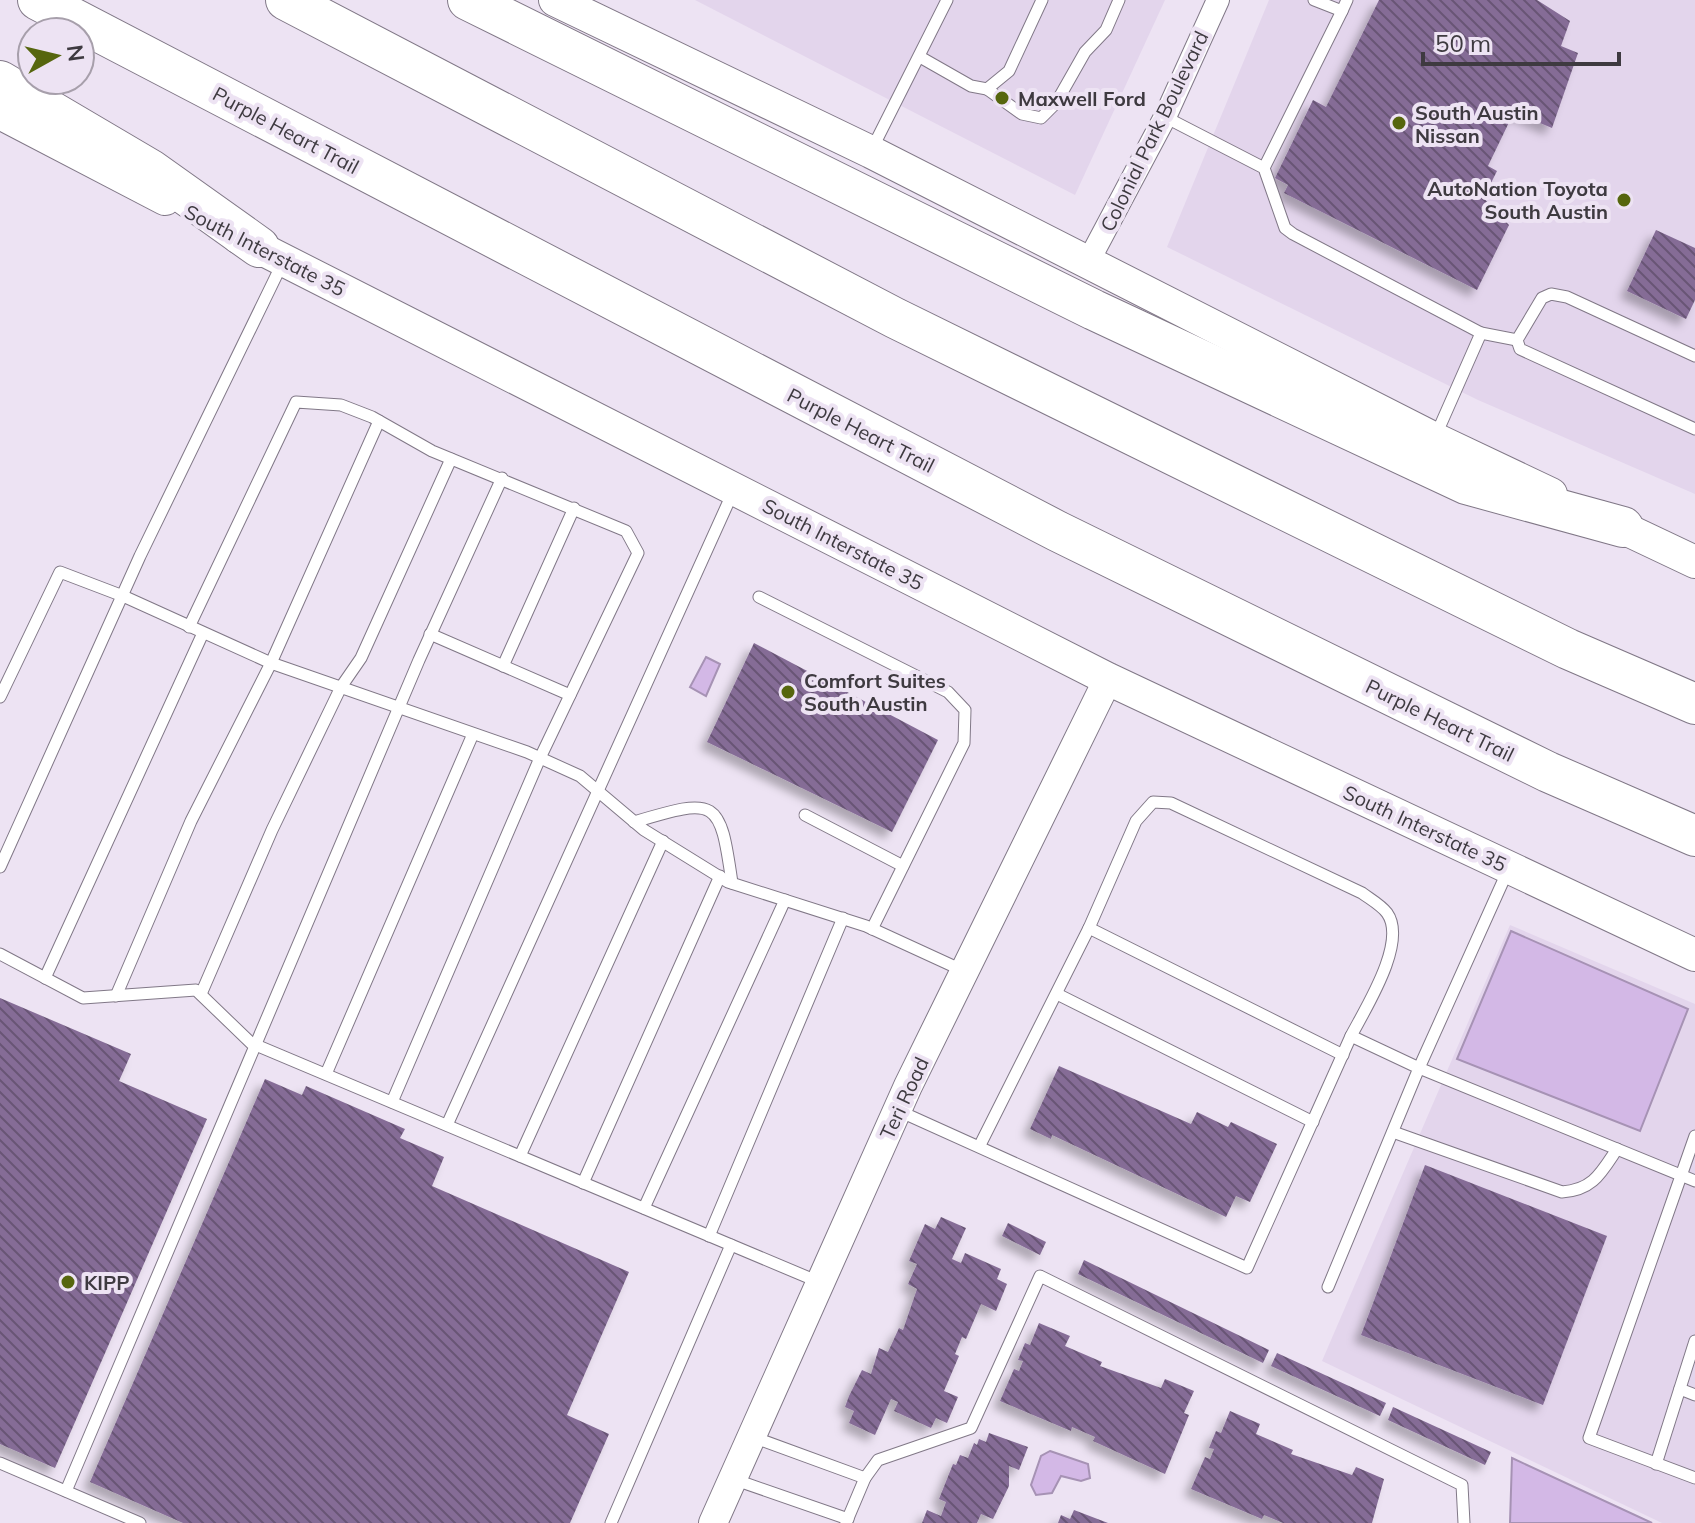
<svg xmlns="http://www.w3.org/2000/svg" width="1695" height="1523" font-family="Mulish,sans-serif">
<defs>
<pattern id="building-back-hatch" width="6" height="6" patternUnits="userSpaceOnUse" patternTransform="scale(2)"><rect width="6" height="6" fill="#856c96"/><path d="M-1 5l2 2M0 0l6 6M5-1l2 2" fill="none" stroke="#685575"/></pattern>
<filter id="shadow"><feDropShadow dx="-7" dy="7" stdDeviation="4" flood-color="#0004"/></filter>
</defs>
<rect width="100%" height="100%" fill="#ede3f3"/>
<!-- built -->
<g fill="#e3d5ec">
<polygon points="695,0 1165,0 1075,195"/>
<polygon points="1269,0 1695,0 1695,494 1478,400 1167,247"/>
<polygon points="1510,925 1695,1004 1695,1523 1662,1523 1322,1361"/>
</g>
<!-- water -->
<g fill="#d3b8e6" stroke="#a692b4" stroke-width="2">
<polygon points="706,657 720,664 706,696 690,687"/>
<polygon points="1511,931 1688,1009 1640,1131 1457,1059"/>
<polygon points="1050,1451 1088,1464 1090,1478 1081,1481 1061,1476 1052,1493 1036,1495 1031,1485 1041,1456"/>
<polygon points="1512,1458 1652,1523 1510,1523"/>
</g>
<!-- building -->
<g fill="url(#building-back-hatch)" filter="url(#shadow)">
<polygon points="1379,0 1537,0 1570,21 1561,46 1578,53 1552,128 1514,112 1488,166 1497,171 1488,189 1480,184 1477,191 1509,225 1477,290 1284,193 1288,185 1275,178 1313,100 1326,107"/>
<polygon points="1656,230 1695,248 1695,300 1686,319 1627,291"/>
<polygon points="754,643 938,740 892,832 707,742"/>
<polygon points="0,998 131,1054 119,1081 207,1119 55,1468 0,1444"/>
<polygon points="1059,1066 1191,1124 1197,1112 1228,1127 1231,1122 1277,1144 1250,1202 1236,1196 1226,1217 1052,1135 1051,1139 1030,1129"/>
<polygon points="265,1079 302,1095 306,1086 405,1129 400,1138 444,1157 432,1186 629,1272 567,1415 609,1434 570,1523 183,1523 90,1482"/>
<polygon points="1425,1165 1607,1236 1543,1405 1361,1335"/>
<polygon points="941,1217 966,1228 952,1259 961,1263 965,1253 1001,1269 997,1279 1007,1284 996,1311 981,1304 966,1339 962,1337 955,1354 959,1356 944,1391 958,1397 947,1423 936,1418 931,1428 894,1411 898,1402 891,1399 875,1435 849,1423 854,1411 845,1407 849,1396 862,1370 871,1374 879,1348 888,1352 899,1328 903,1330 917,1289 908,1284 917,1264 909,1261 925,1224 935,1229"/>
<polygon points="1008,1223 1046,1242 1040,1255 1002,1236"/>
<polygon points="1084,1260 1269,1350 1263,1363 1078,1274"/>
<polygon points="1039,1323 1070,1336 1065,1346 1102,1362 1100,1366 1161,1388 1165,1379 1194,1391 1184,1413 1189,1415 1165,1474 1093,1441 1095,1437 1072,1427 1071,1431 1000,1401 1014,1369 1019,1371 1023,1361 1018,1360 1025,1343 1030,1345"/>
<polygon points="1277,1353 1386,1403 1380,1416 1271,1366"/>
<polygon points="1393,1407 1491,1452 1485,1465 1388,1420"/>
<polygon points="1230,1411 1260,1424 1256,1434 1293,1450 1291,1454 1352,1475 1356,1467 1384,1479 1372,1523 1283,1523 1264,1515 1262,1519 1191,1489 1205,1457 1210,1459 1214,1449 1209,1448 1216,1431 1221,1433"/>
<polygon points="989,1433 1028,1447 1019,1470 1009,1466 1009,1486 993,1519 981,1514 977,1523 922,1523 927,1510 941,1516 946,1502 939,1499 953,1464 956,1465 960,1455 968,1458 974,1443 977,1445 979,1439 986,1442"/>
<polygon points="1074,1510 1108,1523 1058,1523 1061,1515 1070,1519"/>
</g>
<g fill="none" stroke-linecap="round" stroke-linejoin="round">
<defs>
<g id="service">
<polyline points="1314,0 1342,11 1347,0"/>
<polyline points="920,57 971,86 987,89 1009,71 1042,0"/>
<polyline points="987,89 1022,114 1041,118 1056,103 1085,52 1106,30 1119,0"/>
<polyline points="1165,117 1264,168 1285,228 1293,234 1481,333 1436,435"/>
<polyline points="871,151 947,0"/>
<polyline points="1264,168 1342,11"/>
<polyline points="1481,333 1517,340"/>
<polyline points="1695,356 1567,297 1551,294 1542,298 1517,340 1520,349 1695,429"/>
<polyline points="759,597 948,692 965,710 964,743 872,929"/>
<polyline points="189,627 296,402 341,405 372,417 432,451 626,531 638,553 540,758 392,1102"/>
<polyline points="430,634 570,695"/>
<polyline points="503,666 574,508"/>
<polyline points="0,697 60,572 123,596 271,663 527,752 580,776 644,830 728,882 866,926 964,971"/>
<polyline points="805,815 903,866"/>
<path d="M634,822C717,797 720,798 732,883"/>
<polyline points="0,867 140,556 282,264"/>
<polyline points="1509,868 1419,1068 1695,1181"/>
<path d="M1089,928L1136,821L1153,802L1171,803L1362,893C1370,899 1381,905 1387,913C1408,942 1365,1009 1351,1036"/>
<polyline points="0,954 83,998 196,990 251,1043 819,1282"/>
<polyline points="45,978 203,633"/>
<polyline points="201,994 272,830 341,687 361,658 451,459"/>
<polyline points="1057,994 1313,1122"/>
<polyline points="116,996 191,821 271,663 379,421"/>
<polyline points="326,1074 473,734"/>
<polyline points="899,1111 1247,1268 1351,1036 1419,1068 1328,1287"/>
<polyline points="447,1125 733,492"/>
<path d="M1393,1132L1562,1192C1593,1190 1601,1173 1617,1149"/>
<polyline points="1695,1136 1589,1438 1695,1478"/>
<polyline points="980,1145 1089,928 1343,1055"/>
<polyline points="520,1156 663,841"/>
<polyline points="583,1183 720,876"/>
<polyline points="644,1208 785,900"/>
<polyline points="709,1236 843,918"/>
<polyline points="1680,1389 1695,1395"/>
<polyline points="753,1437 865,1478"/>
<polyline points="0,1463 140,1523"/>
<polyline points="1656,1464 1695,1341"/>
<polyline points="733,1479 848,1519"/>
<polyline points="66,1491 419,660 502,478"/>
<polyline points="611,1523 731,1245"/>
<polyline points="846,1523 865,1478 878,1460 971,1428 1040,1276 1462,1485 1464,1523"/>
</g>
<polyline id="minor" points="1088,262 1165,117 1218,0"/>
<polyline id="tertiary" points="713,1523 908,1086 1108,679"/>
<g id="secondary">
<polyline points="555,0 871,152 1435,439 1551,494"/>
<polyline points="0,113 165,199"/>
<polyline points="238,237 1108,679 1695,955"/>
<polyline points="1600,517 1695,562"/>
</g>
<g id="motorway">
<polyline points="38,0 1057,531 1548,772 1695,836"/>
<polyline points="286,0 895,318 1568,649 1695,704"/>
<polyline points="468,0 1094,310 1466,484 1623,527"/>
<polyline points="0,81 151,170 259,247"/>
</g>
</defs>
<!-- service casing -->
<use href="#service" stroke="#817887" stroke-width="13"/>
<!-- minor casing -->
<use href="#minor" stroke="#817887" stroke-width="24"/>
<!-- tertiary casing -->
<use href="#tertiary" stroke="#817887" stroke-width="30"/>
<!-- secondary casing -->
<use href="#secondary" stroke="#817887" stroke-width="34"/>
<!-- motorway casing -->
<use href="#motorway" stroke="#817887" stroke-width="42"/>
<!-- service -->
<use href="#service" stroke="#fff" stroke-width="11"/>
<!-- minor -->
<use href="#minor" stroke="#fff" stroke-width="22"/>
<!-- tertiary -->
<use href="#tertiary" stroke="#fff" stroke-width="28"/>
<!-- secondary -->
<use href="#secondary" stroke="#fff" stroke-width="32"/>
<!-- motorway -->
<use href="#motorway" stroke="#fff" stroke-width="40"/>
</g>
<!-- markers -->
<g fill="#56660e" stroke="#ede3f3" stroke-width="3">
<circle cx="1002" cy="98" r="8"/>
<circle cx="1399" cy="123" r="8"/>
<circle cx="1624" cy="200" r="8"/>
<circle cx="788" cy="692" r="8"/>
<circle cx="68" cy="1282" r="8"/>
</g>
<g text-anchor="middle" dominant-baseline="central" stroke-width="8" stroke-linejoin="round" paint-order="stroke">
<!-- poi labels -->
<g font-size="20" font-weight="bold" fill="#3e3a40" stroke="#ede3f3" text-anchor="start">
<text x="1018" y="98">Maxwell Ford</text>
<text x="1415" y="112">South Austin<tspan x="1415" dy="23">Nissan</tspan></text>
<text x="1608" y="188" text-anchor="end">AutoNation Toyota<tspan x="1608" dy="23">South Austin</tspan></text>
<text x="804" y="680">Comfort Suites<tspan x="804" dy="23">South Austin</tspan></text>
<text x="84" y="1282">KIPP</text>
</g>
<!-- street labels -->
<g font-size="20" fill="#3e3a40" stroke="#ede3f3">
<text transform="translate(286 130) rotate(28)">Purple Heart Trail</text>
<text transform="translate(1154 131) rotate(-64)">Colonial Park Boulevard</text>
<text transform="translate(265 250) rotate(27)">South Interstate 35</text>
<text transform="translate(861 430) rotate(27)">Purple Heart Trail</text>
<text transform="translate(843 544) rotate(27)">South Interstate 35</text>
<text transform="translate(1440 720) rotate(26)">Purple Heart Trail</text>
<text transform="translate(1425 828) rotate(25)">South Interstate 35</text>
<text transform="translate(904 1098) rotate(-65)">Teri Road</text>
</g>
</g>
<!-- north arrow -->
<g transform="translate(56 56) rotate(82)"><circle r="38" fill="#ede3f3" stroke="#a79fab" stroke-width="2"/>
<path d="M0-6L14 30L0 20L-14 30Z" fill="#56660e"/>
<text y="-12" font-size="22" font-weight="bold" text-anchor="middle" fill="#3e3a40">N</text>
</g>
<!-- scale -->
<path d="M1423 52v12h196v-12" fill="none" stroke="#3e3a40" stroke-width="4"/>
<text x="1435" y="52" font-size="24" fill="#3e3a40" stroke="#ede3f3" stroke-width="6" paint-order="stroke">50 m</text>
</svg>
